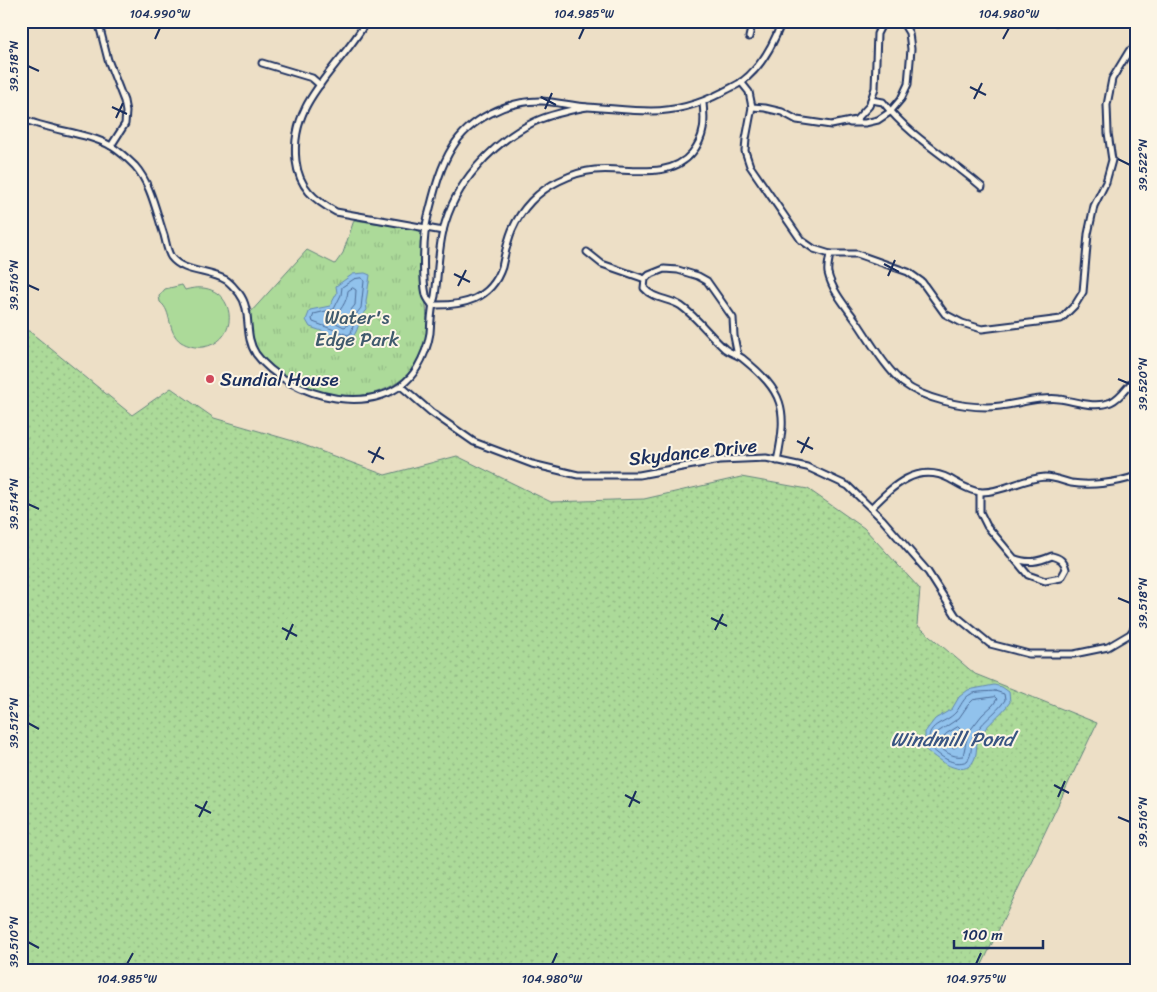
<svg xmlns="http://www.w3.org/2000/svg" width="1157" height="992" font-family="Sriracha,sans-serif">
<defs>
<pattern id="grass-dots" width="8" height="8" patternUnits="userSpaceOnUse" patternTransform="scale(1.25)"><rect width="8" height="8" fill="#acda99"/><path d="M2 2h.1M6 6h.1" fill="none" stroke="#93bb86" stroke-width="1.8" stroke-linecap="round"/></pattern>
<pattern id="park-tufts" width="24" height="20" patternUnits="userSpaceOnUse" patternTransform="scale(1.25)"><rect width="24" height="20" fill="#acda99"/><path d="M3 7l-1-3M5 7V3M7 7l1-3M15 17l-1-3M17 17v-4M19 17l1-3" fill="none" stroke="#93bb86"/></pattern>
</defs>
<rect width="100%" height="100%" fill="#eddfc6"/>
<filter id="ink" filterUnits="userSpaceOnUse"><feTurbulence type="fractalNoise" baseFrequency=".02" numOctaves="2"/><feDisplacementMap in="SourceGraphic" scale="10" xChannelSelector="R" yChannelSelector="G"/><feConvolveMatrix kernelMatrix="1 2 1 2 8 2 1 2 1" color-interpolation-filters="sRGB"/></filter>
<g filter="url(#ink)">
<!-- grass -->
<polygon fill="url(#grass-dots)" stroke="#64847c" points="21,330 29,331 132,415 171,388 214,418 293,441 385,475 457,456 551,502 644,499 741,477 808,489 864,528 920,589 917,625 975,674 1097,723 979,971 21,971"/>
<!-- park -->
<path fill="url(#park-tufts)" stroke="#64847c" d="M354,220L417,229L423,235C422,245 421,255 422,265C423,294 433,328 421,355C392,417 288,404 258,351C251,340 250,327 249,314L307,250L335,264L343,253Z"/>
<!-- garden -->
<path fill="#acda99" stroke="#64847c" d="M182,285L185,290C235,275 245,341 203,347C195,348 188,346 181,342C166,331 173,312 160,302L159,296L165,289Z"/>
<!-- water -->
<g fill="#91c2ec" stroke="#6287b3">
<path d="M365,273L370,275L366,302L367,310C357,319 360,333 349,340C336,337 323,331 310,327L306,320L310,310L330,306L337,293L336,286L353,274Z"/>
<path d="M994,685L1002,687L1009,692L1010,702C1001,715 988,723 979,737C975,744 978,752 974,760C964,781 935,758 925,749V732L935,719L952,709L959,697L968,690Z"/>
</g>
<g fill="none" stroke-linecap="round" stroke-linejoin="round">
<!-- shore -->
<g stroke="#4a6a97" stroke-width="1">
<polygon points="362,278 364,281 361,308 357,313 351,333 348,335 313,322 312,319 314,314 334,309 341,295 342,287 354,279"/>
<path d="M353,288L356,290L355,305L351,310L347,326L344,327L332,321L331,319C340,312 347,302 348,291Z"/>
<path d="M995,691L1004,694L1005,700C996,714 980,722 973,738C970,746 973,754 967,761C953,767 940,756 930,747C924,722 945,725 956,712C961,706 963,698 971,694C977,691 988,692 995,691Z"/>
<path d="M995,697L997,699L993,705L982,715L968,733L963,756C952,758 944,751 936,744V736L938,732L959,718L968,705L973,700Z"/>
<path d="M958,727L961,730L957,746L954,748C950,746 943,743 943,738L946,734Z"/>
</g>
<defs>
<g id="street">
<polyline points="98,21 108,60 124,101 126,112 125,124 111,146"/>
<path d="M366,21C360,34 351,44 342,56C316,89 291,116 296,161C299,187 314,200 336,212L443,231"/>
<polyline points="1056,22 1056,21"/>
<polyline points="749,37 753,21"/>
<polyline points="262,63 312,78 320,85"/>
<polyline points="741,82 749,92 752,107 746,139 745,151 750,166 801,240 814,249 830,254 857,254 908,272 922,282 945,314 962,323 982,329 1061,319 1075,305 1083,292 1088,234 1094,206 1106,182 1112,160 1108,133 1107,105 1112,79 1129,51 1136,47"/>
<path d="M871,100L883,102C910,137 949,158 982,187"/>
<polyline points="752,107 765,108 782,112 797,120 831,125 856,120 869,106 875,88 877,34 883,22 886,21"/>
<path d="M21,118C49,131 86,132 111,146C119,151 128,159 135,166C151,184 156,212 164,235C166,242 167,251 171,257C183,273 209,270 226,280C231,283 235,289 239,293C253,311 243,335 256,354C288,398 383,423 417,368C423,358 428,346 430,333C431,320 431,308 435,296C438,275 438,252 443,231C454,184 492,143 534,122C550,114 568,111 586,107"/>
<polyline points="850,123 865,123 878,120 890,112 901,99 908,84 911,49 909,33 903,23 894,21"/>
<polyline points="587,252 602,264 645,279"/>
<path d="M830,254C829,260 827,267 828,273C832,291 847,308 857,322C870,341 886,369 903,383C924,399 961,407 987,407C1005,407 1022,401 1040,399C1046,399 1053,398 1059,399C1075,401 1095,409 1111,402C1122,397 1127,386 1136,378"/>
<path d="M432,305C430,302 427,299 426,295C422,276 423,235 428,216C434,193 439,169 452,148C469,119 508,100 542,101C557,102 572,106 587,107C608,108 629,111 651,111C678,111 700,104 723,92C728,89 735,86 740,83C760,69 774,43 782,21"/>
<path d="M432,305C463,306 491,300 502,267C505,254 507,242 512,230C521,209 538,191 559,181C569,176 583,171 595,170C626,167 669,181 692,153C705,137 705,122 703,103"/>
<path d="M738,356L734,336L733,318L707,281L698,276L678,270L664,269L649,275L645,279L644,288C654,300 669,298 681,306C698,318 710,336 725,349C730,353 736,354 742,358C784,392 788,408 777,461"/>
<polyline points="401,386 431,412 474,442 532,464 578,475 639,475 720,460 766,458 807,467 848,486 882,519 928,572 956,616 990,644 1029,654 1074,654 1108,647 1130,634 1136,626"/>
<path d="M980,492V512L987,526L1028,575L1045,581L1061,578L1066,569C1064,561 1060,558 1052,556C1038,562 1028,564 1013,558"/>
<path d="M871,508C893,486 917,462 950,479C959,484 971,492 982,492C1004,492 1023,478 1045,477C1054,477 1063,481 1071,483C1091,486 1117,483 1136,476"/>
</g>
</defs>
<!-- street casing -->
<use href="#street" stroke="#1b2f5e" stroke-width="9"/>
<!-- street -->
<use href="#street" stroke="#fcf5e5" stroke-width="5"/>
</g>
</g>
<!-- ticks -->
<path fill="none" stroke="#1b2f5e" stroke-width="2" d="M155,39L160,28M579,39L584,28M1003,39L1009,28M28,66L39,71M970,87L986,95M541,97L556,105M974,99L982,83M112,107L127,114M545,109L552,93M116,118L123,103M1118,159L1130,165M884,264L899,272M454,274L470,282M888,276L895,260M28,285L39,290M458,286L466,270M1118,379L1130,384M797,441L813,449M368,451L384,459M801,453L809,437M372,463L380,447M28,504L39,509M1118,598L1130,603M711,618L727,626M282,628L297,636M715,630L723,614M286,640L293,624M28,723L39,729M1054,785L1069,793M625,795L640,803M1058,797L1065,781M195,805L211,813M629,807L636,791M199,817L207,801M1118,817L1130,822M28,942L39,948M127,964L133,953M552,964L557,953M976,964L981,953"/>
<!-- markers -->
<circle fill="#d1495b" stroke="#fcf5e5" stroke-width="2" cx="210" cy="379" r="5"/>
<g text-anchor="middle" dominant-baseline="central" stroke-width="4" stroke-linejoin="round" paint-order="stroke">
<!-- park labels -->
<g font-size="19" fill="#3f5a6d" stroke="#fcf5e5">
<text x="357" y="317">Water's<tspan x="357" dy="22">Edge Park</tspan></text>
</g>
<!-- poi labels -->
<g font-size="19" fill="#1b2f5e" stroke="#fcf5e5" text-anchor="start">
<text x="220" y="379">Sundial House</text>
</g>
<!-- street labels -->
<g font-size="19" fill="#1b2f5e" stroke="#fcf5e5">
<text transform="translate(693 452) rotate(-6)">Skydance Drive</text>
</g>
<!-- water labels -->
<g font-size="20" font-style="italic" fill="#385482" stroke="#fcf5e5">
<text x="952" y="739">Windmill Pond</text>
</g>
</g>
<!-- margin -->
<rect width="1157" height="992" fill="none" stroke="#fcf5e5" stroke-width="55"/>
<!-- scale -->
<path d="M954 940v8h89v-8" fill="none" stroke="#1b2f5e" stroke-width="2.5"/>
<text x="962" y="940" font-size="15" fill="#1b2f5e" stroke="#fcf5e5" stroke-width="4" paint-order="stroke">100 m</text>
<rect x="28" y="28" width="1102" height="936" fill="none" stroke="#1b2f5e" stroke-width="2"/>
<g font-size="12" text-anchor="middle" fill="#1b2f5e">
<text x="160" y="18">104.990°W</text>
<text x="584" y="18">104.985°W</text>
<text x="1009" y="18">104.980°W</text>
<text transform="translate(14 66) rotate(-90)" y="4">39.518°N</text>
<text transform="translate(1143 165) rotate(-90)" y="4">39.522°N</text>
<text transform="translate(14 285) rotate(-90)" y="4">39.516°N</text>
<text transform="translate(1143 384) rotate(-90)" y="4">39.520°N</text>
<text transform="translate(14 504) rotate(-90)" y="4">39.514°N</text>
<text transform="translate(1143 603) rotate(-90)" y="4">39.518°N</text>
<text transform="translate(14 723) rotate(-90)" y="4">39.512°N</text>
<text transform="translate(1143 822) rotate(-90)" y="4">39.516°N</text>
<text transform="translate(14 942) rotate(-90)" y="4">39.510°N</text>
<text x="127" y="983">104.985°W</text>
<text x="552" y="983">104.980°W</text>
<text x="976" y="983">104.975°W</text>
</g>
</svg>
